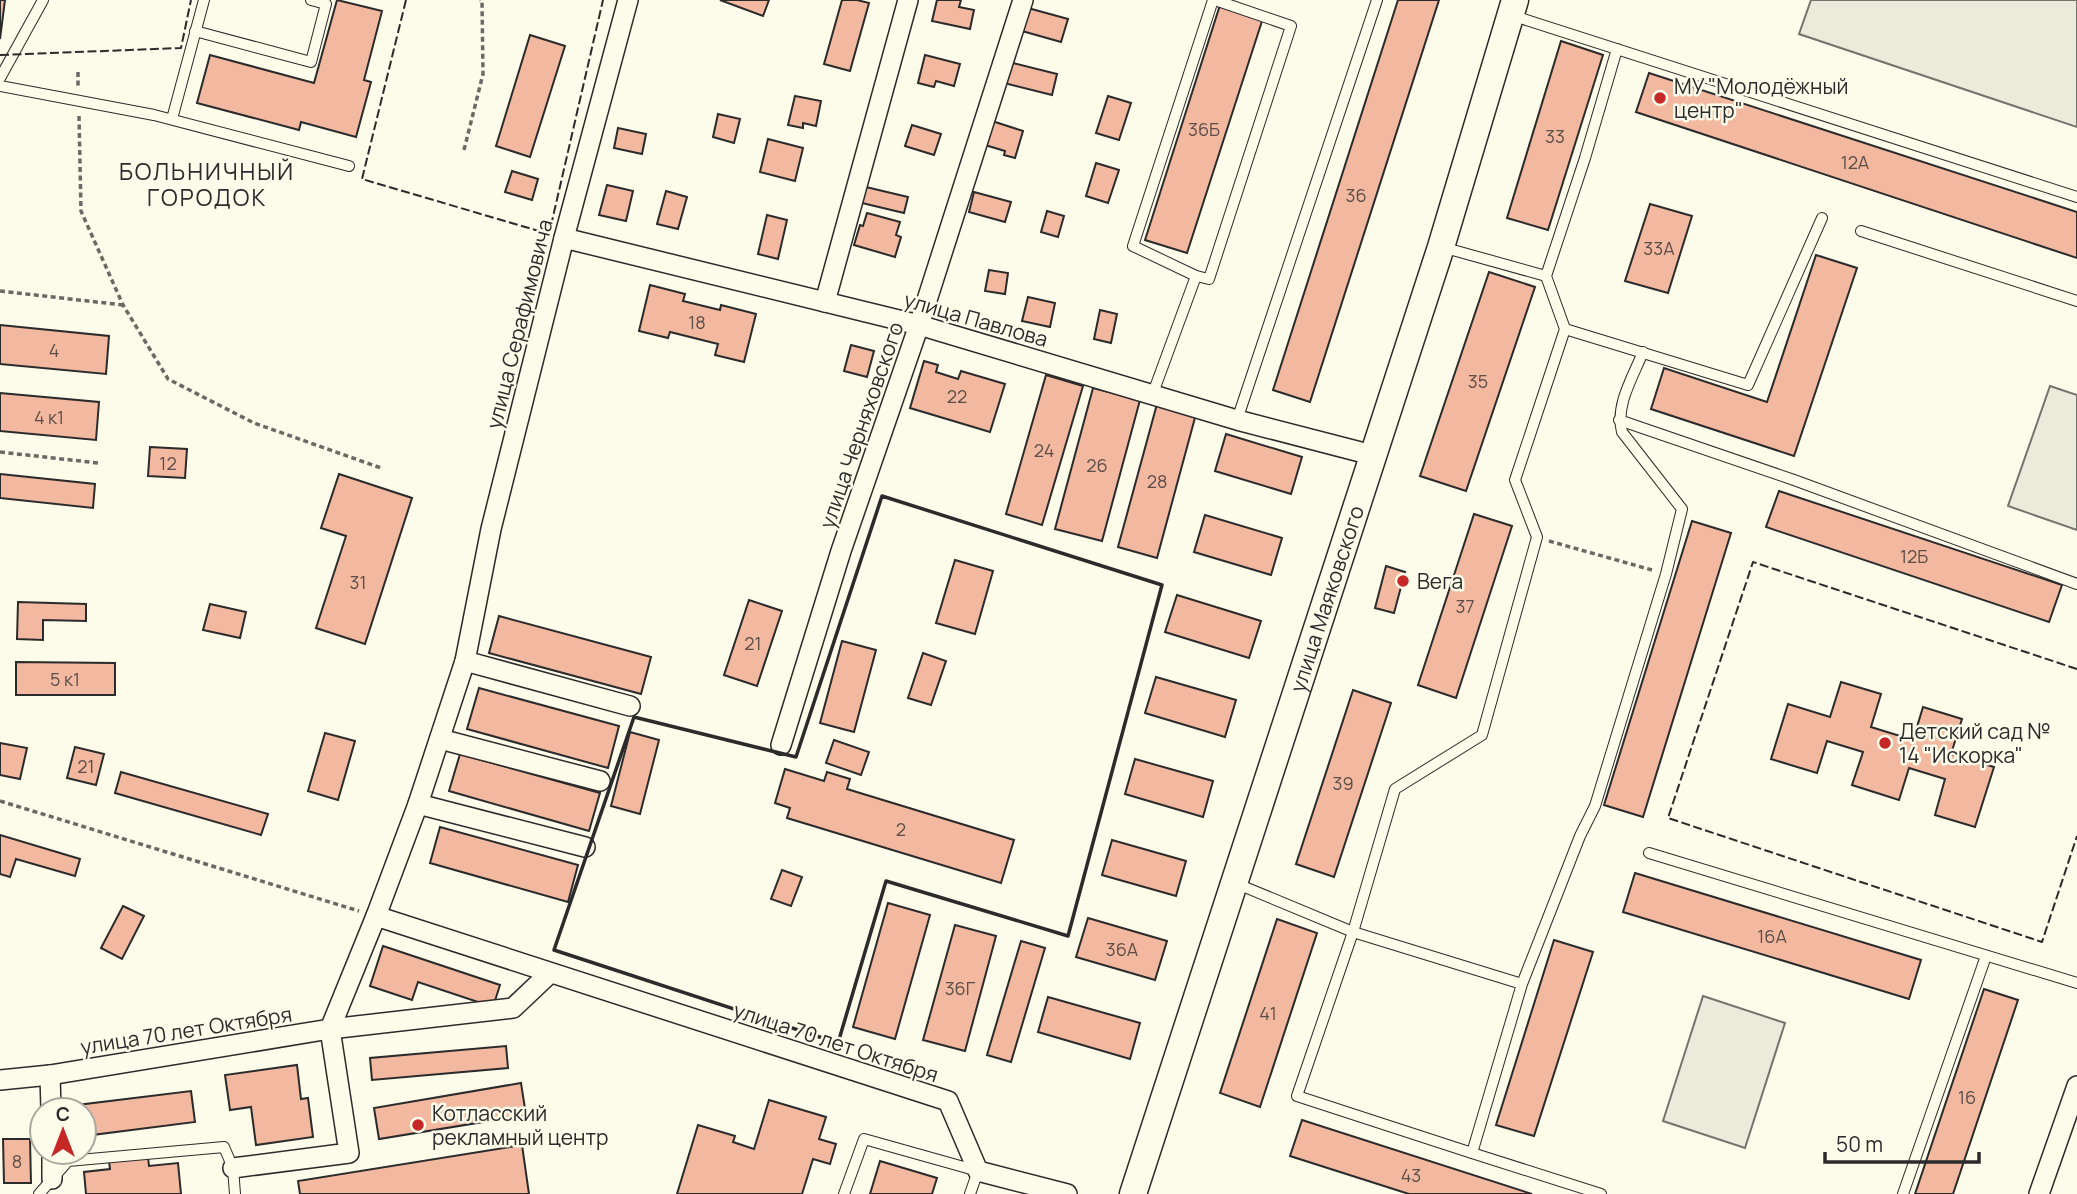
<svg xmlns="http://www.w3.org/2000/svg" width="2077" height="1194" font-family="Manrope,sans-serif">
<rect width="100%" height="100%" fill="#fdfbea"/>
<!-- green -->
<g fill="#ecebdb" stroke="#74746e" stroke-width="2">
<polygon points="1811,0 2077,0 2077,127 1799,34"/>
<polygon points="2050,386 2077,395 2077,530 2008,506"/>
<polygon points="1703,996 1785,1023 1745,1148 1663,1121"/>
</g>
<!-- building -->
<g fill="#f2b8a0" stroke="#2b2b2b" stroke-width="2">
<polygon points="0,0 5,0 0,39"/>
<polygon points="337,0 382,11 364,80 371,82 356,137 301,122 299,130 197,103 210,55 314,83"/>
<polygon points="720,0 769,0 763,16"/>
<polygon points="842,0 857,0 869,3 850,71 824,64"/>
<polygon points="937,0 961,0 959,7 974,10 970,29 932,21"/>
<polygon points="1398,0 1439,0 1310,402 1273,390"/>
<polygon points="1220,5 1263,18 1187,253 1145,240"/>
<polygon points="1028,8 1068,19 1061,42 1022,31"/>
<polygon points="530,35 565,46 530,157 496,146"/>
<polygon points="1561,41 1603,55 1548,230 1507,218"/>
<polygon points="925,55 960,64 954,86 936,81 934,87 918,83"/>
<polygon points="1009,62 1057,74 1052,95 1004,83"/>
<polygon points="1649,73 2077,212 2077,258 1636,112"/>
<polygon points="795,96 821,101 816,126 803,123 803,128 788,125"/>
<polygon points="1108,96 1131,103 1119,140 1096,133"/>
<polygon points="718,114 740,119 734,143 713,137"/>
<polygon points="992,121 1023,131 1015,158 1004,155 1005,151 985,145"/>
<polygon points="912,125 941,134 934,155 905,146"/>
<polygon points="618,128 646,134 642,154 614,148"/>
<polygon points="768,139 803,148 795,181 760,172"/>
<polygon points="1096,163 1119,170 1108,203 1086,196"/>
<polygon points="512,171 538,179 532,200 505,192"/>
<polygon points="607,185 633,191 626,221 599,215"/>
<polygon points="866,187 908,197 904,213 862,203"/>
<polygon points="666,191 687,197 678,229 657,224"/>
<polygon points="974,192 1011,202 1005,222 969,212"/>
<polygon points="1650,204 1692,216 1668,293 1625,281"/>
<polygon points="1047,211 1064,216 1058,237 1041,232"/>
<polygon points="867,213 900,222 896,235 901,237 895,257 854,245 860,225 863,226"/>
<polygon points="767,215 787,220 778,259 758,254"/>
<polygon points="1816,255 1857,268 1794,456 1651,409 1664,368 1767,402"/>
<polygon points="989,270 1008,273 1005,294 985,291"/>
<polygon points="1489,272 1535,287 1466,491 1420,476"/>
<polygon points="650,285 685,294 683,301 720,310 721,305 756,314 744,362 715,355 718,344 670,332 668,338 639,331"/>
<polygon points="1028,297 1055,303 1050,327 1022,321"/>
<polygon points="1100,310 1117,314 1111,343 1094,339"/>
<polygon points="0,325 109,336 106,374 0,364"/>
<polygon points="851,345 874,351 867,377 844,371"/>
<polygon points="924,361 938,365 936,372 958,379 961,371 1005,384 990,432 910,408"/>
<polygon points="1046,375 1083,386 1042,525 1006,514"/>
<polygon points="1093,388 1140,400 1102,541 1055,529"/>
<polygon points="0,393 99,402 96,440 0,431"/>
<polygon points="1157,404 1196,414 1157,558 1118,547"/>
<polygon points="1226,434 1302,457 1291,494 1215,471"/>
<polygon points="150,447 187,449 185,478 148,476"/>
<polygon points="0,474 95,484 93,508 0,498"/>
<polygon points="339,474 412,498 365,644 316,628 346,536 321,528"/>
<polygon points="1779,491 2062,585 2049,622 1766,527"/>
<polygon points="1474,514 1512,526 1456,698 1418,685"/>
<polygon points="1205,515 1282,538 1271,575 1194,552"/>
<polygon points="1692,521 1731,533 1643,817 1604,805"/>
<polygon points="955,560 993,571 975,634 936,623"/>
<polygon points="1386,566 1405,572 1394,613 1375,608"/>
<polygon points="1177,595 1261,621 1249,658 1165,632"/>
<polygon points="749,600 782,611 757,686 724,675"/>
<polygon points="18,602 86,604 86,621 43,620 43,640 17,639"/>
<polygon points="210,604 246,612 240,638 203,630"/>
<polygon points="499,616 651,657 641,694 489,653"/>
<polygon points="842,641 876,650 854,732 820,723"/>
<polygon points="923,653 946,661 931,705 908,698"/>
<polygon points="16,662 115,663 115,695 16,695"/>
<polygon points="1156,677 1236,700 1225,737 1145,713"/>
<polygon points="1841,682 1881,694 1871,727 1913,740 1923,707 1962,719 1951,754 1994,767 1975,827 1935,815 1945,779 1909,768 1899,800 1852,785 1863,752 1827,741 1817,773 1771,759 1788,704 1830,717"/>
<polygon points="479,688 619,726 608,768 467,729"/>
<polygon points="1353,690 1391,703 1334,877 1296,864"/>
<polygon points="630,732 659,740 640,814 611,806"/>
<polygon points="325,733 355,741 338,800 308,791"/>
<polygon points="834,740 869,752 861,775 826,763"/>
<polygon points="0,743 27,748 20,779 0,775"/>
<polygon points="75,747 104,754 96,785 67,778"/>
<polygon points="460,754 600,793 589,831 449,791"/>
<polygon points="1135,759 1213,781 1203,817 1125,794"/>
<polygon points="785,769 824,781 827,772 850,779 847,789 1014,840 1001,883 787,818 790,808 775,803"/>
<polygon points="121,772 268,814 261,835 115,793"/>
<polygon points="440,827 578,865 568,902 430,863"/>
<polygon points="0,835 80,859 75,876 16,859 10,877 0,874"/>
<polygon points="1112,840 1186,861 1176,896 1102,875"/>
<polygon points="782,870 802,877 791,906 771,899"/>
<polygon points="1635,873 1921,960 1909,999 1623,912"/>
<polygon points="888,903 930,915 895,1039 853,1027"/>
<polygon points="123,906 144,916 122,959 101,948"/>
<polygon points="1088,918 1167,941 1155,980 1076,957"/>
<polygon points="1277,919 1317,933 1260,1107 1220,1093"/>
<polygon points="955,925 996,936 965,1051 923,1040"/>
<polygon points="1554,940 1593,952 1534,1136 1496,1125"/>
<polygon points="1021,941 1045,948 1011,1062 987,1055"/>
<polygon points="383,946 500,985 493,1007 418,982 412,1000 370,986"/>
<polygon points="1984,989 2018,1000 1953,1194 1915,1194"/>
<polygon points="1048,997 1140,1023 1130,1059 1038,1032"/>
<polygon points="506,1046 508,1068 372,1080 370,1058"/>
<polygon points="297,1065 301,1099 308,1098 313,1137 256,1145 251,1107 230,1110 225,1075"/>
<polygon points="521,1083 526,1115 379,1139 374,1108"/>
<polygon points="191,1091 195,1122 84,1136 84,1110 61,1110 61,1107"/>
<polygon points="769,1100 826,1117 819,1139 836,1144 830,1164 813,1159 802,1194 677,1194 698,1125 735,1136 733,1142 754,1149"/>
<polygon points="1302,1120 1532,1194 1409,1194 1290,1156"/>
<polygon points="3,1139 30,1139 31,1183 4,1183"/>
<polygon points="522,1145 529,1194 300,1194 298,1181"/>
<polygon points="148,1157 149,1166 178,1163 181,1194 86,1194 84,1172 110,1169 109,1161"/>
<polygon points="880,1161 937,1178 932,1194 870,1194"/>
</g>
<g fill="none" stroke-linecap="round" stroke-linejoin="round">
<defs>
<g id="lane">
<polyline points="1213,0 1133,246 1196,276 1209,279 1291,26 1215,0"/>
<polyline points="1511,15 2077,197"/>
<polyline points="195,31 311,62 326,4 311,0"/>
<polyline points="0,78 43,0"/>
<polyline points="0,86 154,115 349,166"/>
<polyline points="172,119 204,0"/>
<polyline points="1861,231 2077,301"/>
<polyline points="1442,247 1546,276"/>
<polyline points="1565,329 1748,385 1822,218"/>
<polyline points="1153,393 1196,276"/>
<polyline points="1237,420 1377,0"/>
<polyline points="1619,420 1794,480 2077,584"/>
<polyline points="1649,853 2077,983"/>
<polyline points="1235,883 1353,932 1395,789 1482,735 1537,537 1515,480 1565,329 1546,276 1585,158 1617,49"/>
<path d="M1522,984L1353,932L1297,1096L1472,1153L1522,984L1580,836L1595,806L1666,574L1682,509L1622,432C1615,405 1633,377 1643,352"/>
<polyline points="1472,1153 1601,1194"/>
<polyline points="39,1194 68,1161 224,1147 233,1168 235,1194"/>
<polyline points="844,1194 864,1139 978,1171 970,1194"/>
<polyline points="1903,1194 1986,956"/>
</g>
<g id="street">
<polyline points="564,238 919,325 1237,420 1372,455"/>
<polyline points="825,302 908,0"/>
<polyline points="465,661 630,706"/>
<polyline points="440,739 600,781"/>
<polyline points="781,745 841,551 919,325 1023,0"/>
<polyline points="418,804 585,847"/>
<polyline points="376,916 948,1101 978,1171 1067,1194"/>
<polyline points="50,1075 51,1110"/>
<polyline points="0,1080 50,1075 330,1029 513,1008 550,973"/>
<polyline points="52,1152 52,1179"/>
<polyline points="233,1168 349,1153 330,1029 376,916 418,804 465,661 491,529 564,238 628,0"/>
<polyline points="2039,1194 2077,1086"/>
</g>
<g id="secondary">
<path id="s1" d="M1133,1194L1441,247L1515,0"/>
</g>
</defs>
<!-- lane casing -->
<use href="#lane" stroke="#2b2b2b" stroke-width="12"/>
<!-- street casing -->
<use href="#street" stroke="#2b2b2b" stroke-width="22"/>
<!-- secondary casing -->
<use href="#secondary" stroke="#2b2b2b" stroke-width="29"/>
<!-- path -->
<g stroke="#6a6964" stroke-width="3.5" stroke-dasharray="5 3.5" stroke-linecap="butt">
<polyline points="78,72 78,87"/>
<polyline points="79,116 81,211 123,305 168,379 254,423 381,468"/>
<polyline points="464,150 483,74 482,1 480,0"/>
<polyline points="0,291 123,305"/>
<polyline points="0,452 98,463"/>
<polyline points="1549,541 1652,570"/>
<polyline points="0,801 359,911"/>
</g>
<!-- lane -->
<use href="#lane" stroke="#fdfbea" stroke-width="10"/>
<!-- street -->
<use href="#street" stroke="#fdfbea" stroke-width="19"/>
<!-- secondary -->
<use href="#secondary" stroke="#fdfbea" stroke-width="26"/>
<!-- fence -->
<g stroke="#2b2b2b" stroke-width="2" stroke-dasharray="9 3.5" stroke-linecap="butt">
<polyline points="406,0 362,179 549,234 603,0"/>
<polyline points="0,55 181,48 191,0"/>
<polyline points="2077,669 1753,562 1668,818 2042,942 2077,836"/>
</g>
<!-- wall -->
<polygon stroke="#2b2b2b" stroke-width="3.5" points="882,496 1162,585 1068,936 886,881 838,1043 554,950 634,717 796,757"/>
</g>
<!-- markers -->
<g fill="#c62828" stroke="#fdfbea" stroke-width="2.5">
<circle cx="1660" cy="98" r="7"/>
<circle cx="1403" cy="581" r="7"/>
<circle cx="1885" cy="743" r="7"/>
<circle cx="418" cy="1125" r="7"/>
</g>
<g text-anchor="middle" dominant-baseline="central" stroke-width="5" stroke-linejoin="round" paint-order="stroke">
<!-- number labels -->
<g font-size="18" fill="#5d4e48">
<text x="1204" y="129">36Б</text>
<text x="1555" y="136">33</text>
<text x="1855" y="162">12А</text>
<text x="1356" y="195">36</text>
<text x="1659" y="248">33А</text>
<text x="697" y="322">18</text>
<text x="54" y="350">4</text>
<text x="1478" y="381">35</text>
<text x="957" y="396">22</text>
<text x="49" y="417">4 к1</text>
<text x="1044" y="450">24</text>
<text x="168" y="463">12</text>
<text x="1097" y="465">26</text>
<text x="1157" y="481">28</text>
<text x="1914" y="556">12Б</text>
<text x="358" y="582">31</text>
<text x="1465" y="606">37</text>
<text x="753" y="643">21</text>
<text x="65" y="679">5 к1</text>
<text x="86" y="766">21</text>
<text x="1343" y="783">39</text>
<text x="901" y="829">2</text>
<text x="1772" y="936">16А</text>
<text x="1122" y="949">36А</text>
<text x="960" y="988">36Г</text>
<text x="1268" y="1013">41</text>
<text x="1967" y="1097">16</text>
<text x="17" y="1161">8</text>
<text x="1411" y="1175">43</text>
</g>
<!-- poi labels -->
<g font-size="21" fill="#2b2b2b" stroke="#fdfbea" text-anchor="start">
<text x="1674" y="86">МУ "Молодёжный<tspan x="1674" dy="24">центр"</tspan></text>
<text x="1417" y="581">Вега</text>
<text x="1899" y="731">Детский сад №<tspan x="1899" dy="24">14 "Искорка"</tspan></text>
<text x="432" y="1113">Котласский<tspan x="432" dy="24">рекламный центр</tspan></text>
</g>
<!-- street labels -->
<g font-size="21" fill="#2b2b2b" stroke="#fdfbea">
<text transform="translate(976 319) rotate(16)">улица Павлова</text>
<text transform="translate(519 324) rotate(-76)">улица Серафимовича</text>
<text transform="translate(861 425) rotate(-71)">улица Черняховского</text>
<text stroke="none"><textPath href="#s1" startOffset="626">улица Маяковского</textPath></text>
<text transform="translate(186 1030) rotate(-9)">улица 70 лет Октября</text>
<text transform="translate(836 1042) rotate(18)">улица 70 лет Октября</text>
</g>
<!-- neighbourhood labels -->
<g font-size="23" letter-spacing="2" fill="#2b2b2b" stroke="#fdfbea">
<text x="207" y="171">БОЛЬНИЧНЫЙ<tspan x="207" dy="26">ГОРОДОК</tspan></text>
</g>
</g>
<!-- north arrow -->
<g transform="translate(63 1131)"><circle r="33" fill="#fdfbea" stroke="#a9a89e" stroke-width="2"/>
<path d="M0-5L12 26L0 18L-12 26Z" fill="#c62828"/>
<text y="-10" font-size="19" font-weight="bold" text-anchor="middle" fill="#2b2b2b">С</text>
</g>
<!-- scale -->
<path d="M1825 1152v10h154v-10" fill="none" stroke="#2b2b2b" stroke-width="3.5"/>
<text x="1836" y="1152" font-size="21" fill="#2b2b2b" stroke="#fdfbea" stroke-width="5" paint-order="stroke">50 m</text>
</svg>
